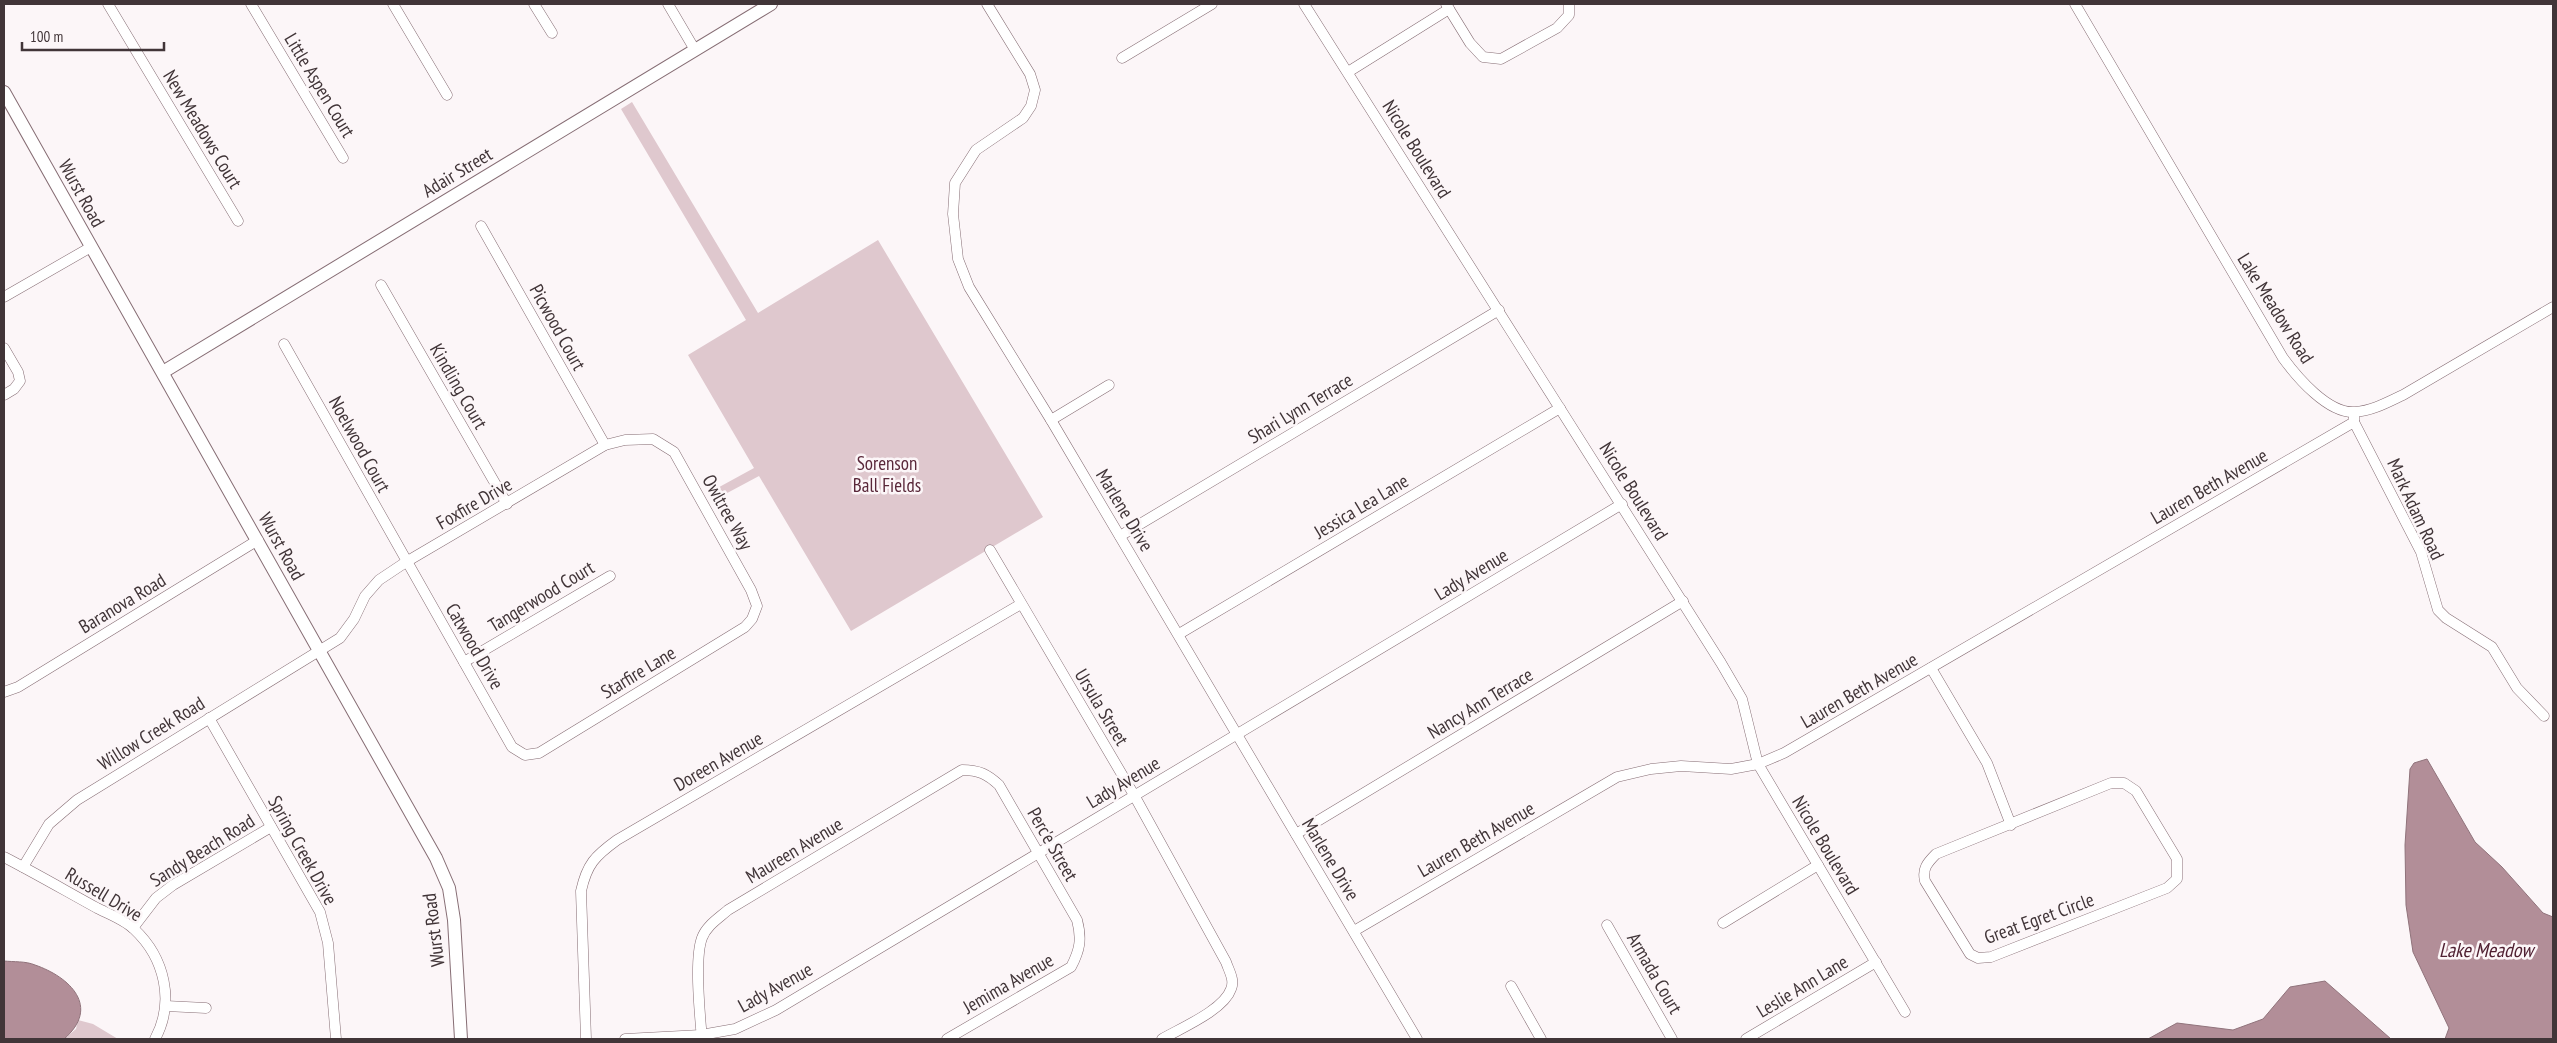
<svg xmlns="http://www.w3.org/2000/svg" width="2557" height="1043" font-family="'PT Sans Narrow',sans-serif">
<rect width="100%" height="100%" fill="#fcf6f8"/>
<!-- green -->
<g fill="#dfc8ce">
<polygon points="632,102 758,313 878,240 1043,517 851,631 759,476 716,499 712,491 754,468 688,355 746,320 621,109"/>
<polygon points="78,1020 93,1024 118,1039 64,1039 76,1029"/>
</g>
<!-- water -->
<g fill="#b28e98" stroke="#90737b">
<polygon points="2427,759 2475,842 2502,867 2543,913 2553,917 2553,1039 2445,1039 2449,1028 2413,952 2406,905 2405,845 2410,769 2414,763"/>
<path d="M4,961C13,962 26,961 35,965C70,977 101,1007 64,1039H4Z"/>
<polygon points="2325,981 2391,1039 2148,1039 2177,1023 2233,1030 2263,1019 2290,987"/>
</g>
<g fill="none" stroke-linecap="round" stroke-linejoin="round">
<defs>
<g id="minor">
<polyline points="108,4 238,221"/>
<polyline points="251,4 343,158"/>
<polyline points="393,4 447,95"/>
<polyline points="534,4 552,33"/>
<polyline points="668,4 695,50"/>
<polyline points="987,4 1030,74 1035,90 1031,106 1023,118 976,150 955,183 953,214 958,259 969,287 1051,420 1417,1039"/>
<polyline points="1304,4 1721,663 1742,699 1758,764 1905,1012"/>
<polyline points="1446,4 1470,43 1483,57 1501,59 1557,28 1569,15 1569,4"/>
<path d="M2075,4L2283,358C2297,377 2328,414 2355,412C2372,411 2388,402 2403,395L2553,307"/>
<polyline points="1122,58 1212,4"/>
<polyline points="1348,72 1449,9"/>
<polyline points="481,226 605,445"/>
<polyline points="381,285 507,504"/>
<polyline points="4,297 91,247"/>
<polyline points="4,348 18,372 20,381 14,389 4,395"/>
<polyline points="1051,420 1109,385"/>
<polyline points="2354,422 2421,552 2438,610 2446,618 2492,647 2517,688 2544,716"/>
<polyline points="1120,536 1499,310"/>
<path d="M990,550L1134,795L1226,962C1229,971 1235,980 1231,989C1224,1010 1181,1028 1162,1039"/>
<polyline points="1179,634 1560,408"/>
<polyline points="464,662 610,576"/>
<polyline points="1931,668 1987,763 2011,825"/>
<polyline points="4,692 18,687 258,540"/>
<polyline points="209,718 320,912 328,943 336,1039"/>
<path d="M2111,783H2124L2136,791L2177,859V879L2167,888L1991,957L1978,958L1970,954L1925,881C1922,869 1927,863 1936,854Z"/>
<polyline points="1296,834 1683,601"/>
<path d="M4,857C35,873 66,891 97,908C109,914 125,920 134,929C165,958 175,1002 155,1039"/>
<polyline points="23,867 49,824 77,800 340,638 354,619 365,596 379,580 406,562 605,445 625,440 653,439 674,452 751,590 757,606 752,619 745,627 539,753 525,755 512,747 284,344"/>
<polyline points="1723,923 1818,865"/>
<polyline points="1607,925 1672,1039"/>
<polyline points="133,928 156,898 173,885 271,827"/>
<polyline points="1354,931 1617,777 1651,769 1681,766 1731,769 1758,764 1784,753 2354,422 2354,413"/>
<polyline points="1511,986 1541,1039"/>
<polyline points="166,1006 206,1008"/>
<path d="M586,1039L581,891C587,864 595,856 617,840L1021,604"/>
<polyline points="625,1039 701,1035 735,1029 776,1010 1622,504"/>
<path d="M702,1039C700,1016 694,959 702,938C706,926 719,918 728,910L962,770C979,770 987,774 999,785L1077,920C1082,939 1080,950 1071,967L947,1039"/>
<polyline points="1746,1039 1876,962"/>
</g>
<g id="tertiary">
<polyline points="4,92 436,858 449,888 454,920 461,1039"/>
<polyline points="163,372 771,4"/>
</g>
</defs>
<!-- minor casing -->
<use href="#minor" stroke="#866d74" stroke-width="11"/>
<!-- tertiary casing -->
<use href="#tertiary" stroke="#866d74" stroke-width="14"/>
<!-- minor -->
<use href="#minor" stroke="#fff" stroke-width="10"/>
<!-- tertiary -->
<use href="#tertiary" stroke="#fff" stroke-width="12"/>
</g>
<g text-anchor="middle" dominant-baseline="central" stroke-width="5" stroke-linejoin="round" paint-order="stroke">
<!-- street labels -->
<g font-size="19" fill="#413538" stroke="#fcf6f8">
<text transform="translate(320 85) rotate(59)">Little Aspen Court</text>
<text transform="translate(203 129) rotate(59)">New Meadows Court</text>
<text transform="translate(1417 149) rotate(58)">Nicole Boulevard</text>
<text transform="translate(457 172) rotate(-31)">Adair Street</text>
<text transform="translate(82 193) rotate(61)">Wurst Road</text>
<text transform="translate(2276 308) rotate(58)">Lake Meadow Road</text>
<text transform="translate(558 327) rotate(61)">Picwood Court</text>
<text transform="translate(459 386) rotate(60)">Kindling Court</text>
<text transform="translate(1300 408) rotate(-31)">Shari Lynn Terrace</text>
<text transform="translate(360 444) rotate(61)">Noelwood Court</text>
<text transform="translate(2209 486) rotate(-30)">Lauren Beth Avenue</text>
<text transform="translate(1634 491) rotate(58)">Nicole Boulevard</text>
<text transform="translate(474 503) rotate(-30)">Foxfire Drive</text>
<text transform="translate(1361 506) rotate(-31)">Jessica Lea Lane</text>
<text transform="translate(2416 509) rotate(65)">Mark Adam Road</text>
<text transform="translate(1125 510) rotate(59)">Marlene Drive</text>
<text transform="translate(728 512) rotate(61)">Owltree Way</text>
<text transform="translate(282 546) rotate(61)">Wurst Road</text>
<text transform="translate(1471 574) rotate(-31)">Lady Avenue</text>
<text transform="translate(541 596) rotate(-31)">Tangerwood Court</text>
<text transform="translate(122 603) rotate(-31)">Baranova Road</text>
<text transform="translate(475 646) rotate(60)">Catwood Drive</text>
<text transform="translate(638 672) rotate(-31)">Starfire Lane</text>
<text transform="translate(1859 690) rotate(-30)">Lauren Beth Avenue</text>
<text transform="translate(1480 703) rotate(-31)">Nancy Ann Terrace</text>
<text transform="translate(1102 707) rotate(59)">Ursula Street</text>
<text transform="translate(151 733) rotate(-32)">Willow Creek Road</text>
<text transform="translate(718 761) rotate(-30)">Doreen Avenue</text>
<text transform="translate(1123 782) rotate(-31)">Lady Avenue</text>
<text transform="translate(1476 839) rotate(-30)">Lauren Beth Avenue</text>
<text transform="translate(1053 844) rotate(60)">Perc'e Street</text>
<text transform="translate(1826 845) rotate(59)">Nicole Boulevard</text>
<text transform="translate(202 850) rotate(-32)">Sandy Beach Road</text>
<text transform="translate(303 850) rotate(61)">Spring Creek Drive</text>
<text transform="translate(794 850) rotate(-31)">Maureen Avenue</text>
<text transform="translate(1331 859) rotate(59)">Marlene Drive</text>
<text transform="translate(104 894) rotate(31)">Russell Drive</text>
<text transform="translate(2039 918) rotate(-20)">Great Egret Circle</text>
<text transform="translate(433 930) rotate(-97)">Wurst Road</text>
<text transform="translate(1655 973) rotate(60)">Armada Court</text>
<text transform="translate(1008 983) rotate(-30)">Jemima Avenue</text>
<text transform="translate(1802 986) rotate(-31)">Leslie Ann Lane</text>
<text transform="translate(775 987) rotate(-29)">Lady Avenue</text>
</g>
<!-- park labels -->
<g font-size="19" fill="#592739" stroke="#fcf6f8">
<text x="887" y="463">Sorenson<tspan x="887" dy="22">Ball Fields</tspan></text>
</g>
<!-- water labels -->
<g font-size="20" font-style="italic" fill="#502032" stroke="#fcf6f8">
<text x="2486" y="950">Lake Meadow</text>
</g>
</g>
<!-- border -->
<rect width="2557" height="1043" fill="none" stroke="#413538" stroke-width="10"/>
<!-- scale -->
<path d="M22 42v8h142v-8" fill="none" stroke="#413538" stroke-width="2.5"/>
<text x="30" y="42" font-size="15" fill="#413538" stroke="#fcf6f8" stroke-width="4" paint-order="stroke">100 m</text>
</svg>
